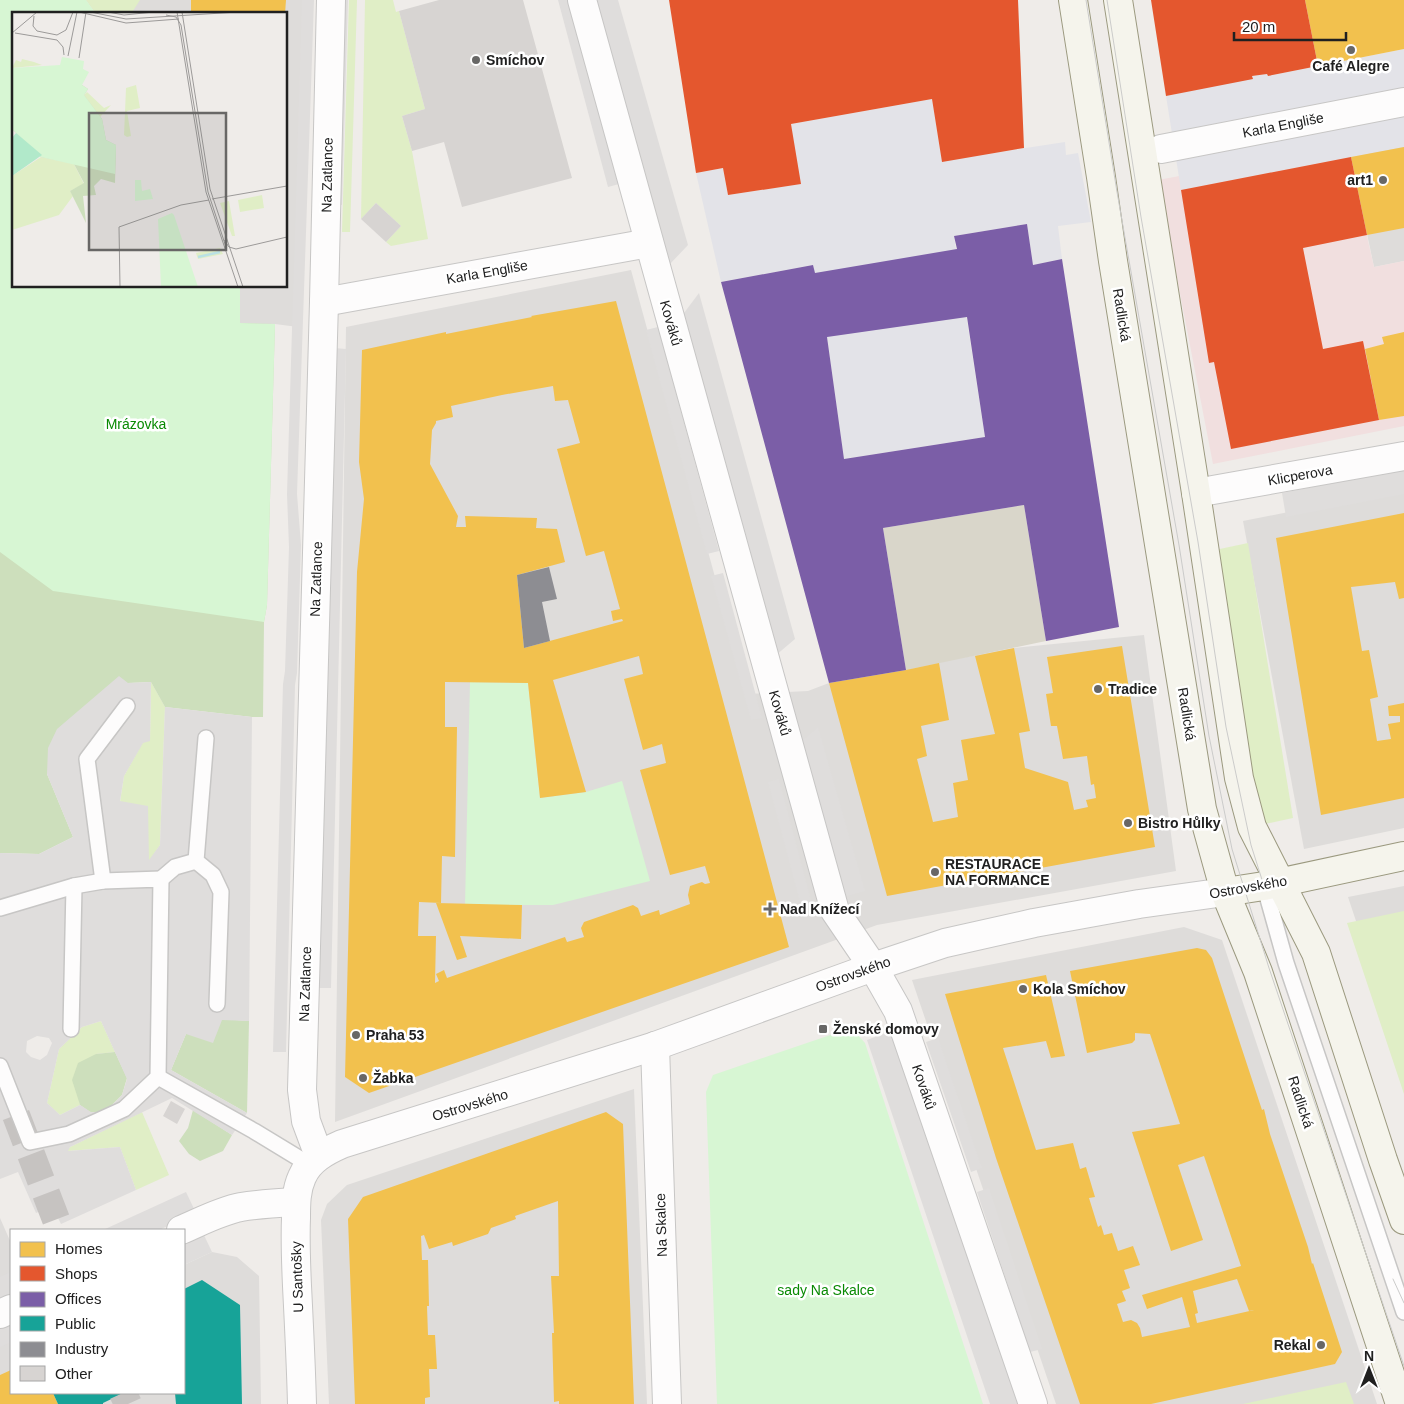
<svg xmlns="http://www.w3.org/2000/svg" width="1404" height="1404" font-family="Helvetica,sans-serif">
<rect width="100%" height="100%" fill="#efece9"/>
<!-- residential -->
<g fill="#dedcda">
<polygon points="86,0 304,0 298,327 275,324 240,324 240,286 286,286 286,14 96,14"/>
<polygon points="1404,134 1404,261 1374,267 1351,157"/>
<polygon points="631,270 747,694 808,691 829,683 1014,648 1144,635 1176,871 877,925 335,1122 346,327"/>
<polygon points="1404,489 1404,828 1304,849 1243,521"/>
<polygon points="1404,886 1404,1065 1348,897"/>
<polygon points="1184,927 1222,940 1377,1404 1056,1404 912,980"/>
<polygon points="634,1089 647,1404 329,1404 321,1220 327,1204 347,1185"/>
<polygon points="0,1218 11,1243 11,1393 184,1393 184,1265 212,1252 237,1257 259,1276 261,1404 0,1404"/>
</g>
<!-- commercial -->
<polygon fill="#f1dfdf" points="1346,145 1374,267 1404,261 1404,426 1213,464 1158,180"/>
<!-- construction -->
<polygon fill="#d9d6ca" points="1024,505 1046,641 906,670 883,528"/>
<!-- grass -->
<g fill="#e0eec6">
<polygon points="86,0 140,0 131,14 96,14"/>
<polygon points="349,0 357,0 350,232 342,232"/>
<polygon points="365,0 393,0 396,12 399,11 425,109 402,116 412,151 428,239 391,246 386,242 401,226 376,203 361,219"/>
<polygon points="1248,543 1293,818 1260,825 1215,550"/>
<polygon points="151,682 165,707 160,845 149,861 120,802 124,776 143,742 150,740"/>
<polygon points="1404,911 1404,1094 1347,923"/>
<polygon points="101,1021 115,1052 96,1054 79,1099 80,1105 60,1115 47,1103 59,1049 82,1027"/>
<polygon points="142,1112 169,1175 136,1190 120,1147 67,1151 70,1147"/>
<polygon points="1346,1382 1354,1404 1243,1404"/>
</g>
<!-- forest -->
<g fill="#cddfbc">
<polygon points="240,286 240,323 275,324 267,605 264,622 263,717 252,717 165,707 151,682 128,683 47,774 73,837 39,854 0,853 0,394"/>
<polygon points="222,1019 249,1021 247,1113 171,1070 186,1034"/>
<polygon points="115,1052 127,1078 122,1095 105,1112 90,1112 80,1105 72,1080 78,1063 96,1054"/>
<polygon points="193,1110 232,1135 223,1151 200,1161 189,1154 179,1141 188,1128"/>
</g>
<!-- park -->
<g fill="#d7f6d3">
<polygon points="0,0 86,0 96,14 14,14 14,286 240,286 240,323 275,324 267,605 264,622 53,591 0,552"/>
<polygon points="470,682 528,683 540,798 586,792 622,781 650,881 553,905 465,905"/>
<polygon points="848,1029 856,1033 865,1043 983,1404 717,1404 706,1092 713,1075"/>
</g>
<!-- parking -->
<g fill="#dfdddc" fill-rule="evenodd">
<polygon points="302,0 314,0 297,494 301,545 297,673 295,685 286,1052 273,1052 283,684 285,671 289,547 287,494"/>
<polygon points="337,0 348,0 342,205 332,204"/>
<polygon points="558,0 570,0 619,184 608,187"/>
<polygon points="596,0 618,0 688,245 668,266"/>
<polygon points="699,293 795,639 775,656 681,317"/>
<polygon points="658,327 719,551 707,554 646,330"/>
<polygon points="334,348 346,349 331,988 319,988"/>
<polygon points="1404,469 1404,494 1286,517 1282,493"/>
<polygon points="723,573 762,718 751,720 711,576"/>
<path d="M119,676L128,683L151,682L150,741L143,743L124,776L120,801L148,806L149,860L160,845L165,707L252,717L249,1021L222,1020L213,1043L186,1034L171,1070L247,1113L232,1135L172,1098L70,1147L68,1151L120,1147L136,1190L61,1224L52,1206L36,1213L18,1172L0,1179V853L39,854L73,837L47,774L48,748L57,729ZM101,1021L127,1079L122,1095L105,1112H91L80,1105L60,1115L47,1103L59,1049L82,1027ZM37,1036L49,1038L52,1043L47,1055L40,1060L31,1057L26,1052L27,1041Z"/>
<polygon points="818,727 865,891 840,898 798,744"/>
<polygon points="779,779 812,904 801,906 768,782"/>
<polygon points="891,1031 1019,1404 990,1404 867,1040"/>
<polygon points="938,1038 982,1168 971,1172 926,1042"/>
<polygon points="989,1188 1042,1349 1030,1352 977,1192"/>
<polygon points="186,1192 196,1213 159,1230 103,1230"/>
<polygon points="203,1233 212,1252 184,1265 184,1239"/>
<polygon points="11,1272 11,1298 0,1303 0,1277"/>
<polygon points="11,1318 11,1342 0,1347 0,1323"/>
</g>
<!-- plaza -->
<g fill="#e3e3e8">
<polygon points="1404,49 1404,147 1181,190 1166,96 1253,78 1252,76 1267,74 1268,76"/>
<polygon points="932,99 942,161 1065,142 1066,155 1078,153 1091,222 1058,226 1062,259 1033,265 1027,224 954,236 985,437 844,459 827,337 813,265 721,282 696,173 723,168 728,195 800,184 791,124"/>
</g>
<!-- homes -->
<g fill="#f2c14e" fill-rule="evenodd">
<polygon points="191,0 286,0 285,14 191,14"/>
<polygon points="1305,0 1404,0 1404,49 1318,66"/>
<polygon points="1404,147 1404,228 1367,235 1351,157"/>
<path d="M616,301L789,947L369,1093L345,1077L357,572L364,499L359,462L362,350L446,332V334L532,317L531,316ZM553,386L555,401L568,400L580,443L557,449L586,556L604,551L620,609L611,611L613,621L622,619L623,621L524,648L517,575L565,562L557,529L536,528L537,518L465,516L466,527H456L458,516L430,464L432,430L436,423V421L453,417L451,406L502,395ZM639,656L643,674L624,679L643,750L662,744L666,763L640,770L670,875L705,866L710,883L705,884L702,882L690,886L688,895L690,904L660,915L659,910L641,916L638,908L633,905L584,922L581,928L584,937L567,942L565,937L447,978L444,970L436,974L439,981L435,983L436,936H418L419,902L441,903L442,856L455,857L457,727H445V682L528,683L540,798L586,792L553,680Z"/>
<polygon points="1404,332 1404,416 1379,420 1365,349 1384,344 1382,337"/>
<polygon points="1404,513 1404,598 1399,599 1395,582 1351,587 1362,651 1369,650 1378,697 1370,699 1377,741 1391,739 1388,724 1400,722 1400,716 1389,716 1388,706 1404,703 1404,798 1321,815 1276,538"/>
<polygon points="1122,646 1155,847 887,896 829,683 906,670 939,663 949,720 921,726 927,756 917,759 933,822 958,817 953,783 968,780 961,740 995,734 975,656 1014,648 1030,731 1019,733 1025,768 1068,782 1074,810 1088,807 1086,800 1096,798 1094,784 1091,785 1087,756 1063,759 1057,726 1051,726 1046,694 1053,693 1047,657"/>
<polygon points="436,903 522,905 521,939 460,936 467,957 457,960"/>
<path d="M1197,948L1206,950L1212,958L1262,1110L1264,1109L1270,1134L1308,1247L1312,1264L1313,1263L1342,1352L1335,1364L1151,1404H1080L996,1158L945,994L1046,975L1065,1056L1051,1058L1046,1041L1003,1048L1036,1150L1073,1143L1080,1169L1086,1167L1095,1197L1089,1198L1098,1227L1101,1225L1104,1235L1112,1233L1118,1251L1133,1246L1140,1265L1124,1270L1130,1288L1122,1291L1126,1301L1117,1304L1123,1322L1131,1320L1137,1323L1140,1328L1142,1337L1190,1327L1182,1297L1147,1309L1142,1295L1241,1266L1204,1156L1178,1165L1203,1240L1171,1251L1132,1132L1180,1124L1150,1034L1135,1033V1040L1132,1043L1087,1053L1070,971ZM1237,1279L1249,1311L1254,1310L1197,1323L1195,1314L1198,1313L1193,1291Z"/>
<polygon points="606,1112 623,1124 634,1404 559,1404 559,1401 554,1402 552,1333 554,1333 551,1276 559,1276 558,1201 515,1216 516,1219 491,1228 488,1234 453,1246 452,1242 429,1249 424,1235 421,1236 422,1260 428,1260 429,1306 427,1306 428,1335 435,1335 437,1369 429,1369 430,1397 425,1398 425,1404 355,1404 348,1219 363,1197"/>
<polygon points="11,1370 11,1393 53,1393 58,1404 0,1404 0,1375"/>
</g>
<!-- shops -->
<g fill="#e4572e">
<polygon points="669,0 1018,0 1024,148 942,162 932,99 791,124 801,184 728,195 723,168 696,173"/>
<polygon points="1151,0 1305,0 1318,66 1268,76 1267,74 1252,76 1253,79 1166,96"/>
<polygon points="1351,157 1367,235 1303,248 1323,349 1363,341 1379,420 1231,449 1214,362 1209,363 1181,190"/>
</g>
<!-- offices -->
<path fill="#7b5ea7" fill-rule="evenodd" d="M1027,224L1033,265L1062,259L1119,627L1046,641L1024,505L883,528L906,670L829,683L721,282L813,265L815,273L957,249L954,236ZM967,317L985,437L844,459L827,337Z"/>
<!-- public -->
<g fill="#17a398">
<polygon points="202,1280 240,1305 242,1404 176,1404 175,1393 184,1393 184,1289"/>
<polygon points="53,1393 124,1393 103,1403 103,1404 58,1404"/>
</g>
<!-- industry -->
<polygon fill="#8d8d92" points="549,567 557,599 542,602 550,641 524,648 517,575"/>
<!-- building -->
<g fill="#d7d4d2">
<polygon points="439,0 523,0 572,178 462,207 444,142 412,151 402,116 425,109 399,11"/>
<polygon points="376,203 401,226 386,242 361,219"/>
<polygon points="171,1101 185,1109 177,1124 163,1116"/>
</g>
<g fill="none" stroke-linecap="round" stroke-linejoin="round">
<!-- trunk-tunnel -->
<g stroke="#c6c3c1" stroke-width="28" stroke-dasharray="28 14" stroke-linecap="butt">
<polyline points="16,1115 60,1230"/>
<polyline points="123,1393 128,1404"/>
</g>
<defs>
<g id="service">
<polyline points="206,738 196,861 213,875 221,892 217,1004"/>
<polyline points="161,879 175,867 196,861"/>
<polyline points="103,881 87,759 127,706"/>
<polyline points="1263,881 1286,963 1404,1312"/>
<polyline points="0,908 74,886 103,881 161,879 158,1077 124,1109 69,1134 30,1142 0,1066"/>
<polyline points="71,1029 74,886"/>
<polyline points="158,1077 254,1131 310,1165"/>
</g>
<g id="minor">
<polyline points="582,0 835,911 873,967 898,1011 1033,1404"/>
<polyline points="1161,149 1404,102"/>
<polyline points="324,302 649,243"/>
<polyline points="1196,493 1404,456"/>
<polyline points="655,1046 667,1404"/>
<polyline points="319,1156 306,1121 302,1090 324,302 331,0"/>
<path d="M181,1230C200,1222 220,1211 241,1207C259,1204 278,1203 296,1202"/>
<polyline points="0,1314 11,1309"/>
</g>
<path id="tertiary" d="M302,1404C301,1365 299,1325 297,1286C296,1263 295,1241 296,1218C296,1204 296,1190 302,1177C309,1160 326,1151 342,1144L655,1046L873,967L945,943L1034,923L1139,904L1225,892"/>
<g id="secondary">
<polyline points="1073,0 1101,177 1113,261 1202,809 1225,892 1258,972 1400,1404"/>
<polyline points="1118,0 1196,493 1239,778 1252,827 1316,953 1383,1160 1404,1220"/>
<polyline points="1225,892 1264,886 1404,856"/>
</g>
</defs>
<!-- service casing -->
<use href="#service" stroke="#c7c6c5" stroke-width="18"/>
<!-- minor casing -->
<use href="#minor" stroke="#c7c6c5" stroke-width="30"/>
<!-- tertiary casing -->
<use href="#tertiary" stroke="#c7c6c5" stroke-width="30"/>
<!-- secondary casing -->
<use href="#secondary" stroke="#9b997f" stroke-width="30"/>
<!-- service -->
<use href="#service" stroke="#fdfcfc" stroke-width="15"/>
<!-- minor -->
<use href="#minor" stroke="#fdfcfc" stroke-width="28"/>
<!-- tertiary -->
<use href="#tertiary" stroke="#fdfcfc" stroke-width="28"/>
<!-- secondary -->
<use href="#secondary" stroke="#f5f4ec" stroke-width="28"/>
<!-- tram -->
<g stroke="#cbcbca" stroke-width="1">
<polyline points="1086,0 1117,192 1179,545 1209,736 1232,849 1269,968 1404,1366"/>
<polyline points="1107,0 1141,217 1198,542 1226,727 1251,845 1264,886"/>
<polyline points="1393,1279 1404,1303"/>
</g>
</g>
<!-- markers -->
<g fill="#686766" stroke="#fff" stroke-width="2">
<circle cx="1351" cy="50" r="5"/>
<circle cx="476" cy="60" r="5"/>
<circle cx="1383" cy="180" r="5"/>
<circle cx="1098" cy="689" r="5"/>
<circle cx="1128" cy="823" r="5"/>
<circle cx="935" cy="872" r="5"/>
<path d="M767.5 901.5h5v5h5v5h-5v5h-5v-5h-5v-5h5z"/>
<circle cx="1023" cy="989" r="5"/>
<rect x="818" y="1024" width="10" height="10" rx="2.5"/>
<circle cx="356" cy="1035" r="5"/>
<circle cx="363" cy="1078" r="5"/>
<circle cx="1321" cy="1345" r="5"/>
</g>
<g text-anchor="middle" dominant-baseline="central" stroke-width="5" stroke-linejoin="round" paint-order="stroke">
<!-- poi labels -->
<g font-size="14" font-weight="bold" fill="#202020" stroke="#fff" text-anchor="start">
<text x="486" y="60">Smíchov</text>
<text x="1351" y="66" text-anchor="middle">Café Alegre</text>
<text x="1373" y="180" text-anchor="end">art1</text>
<text x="1108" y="689">Tradice</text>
<text x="1138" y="823">Bistro Hůlky</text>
<text x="945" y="864">RESTAURACE<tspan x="945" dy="16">NA FORMANCE</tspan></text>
<text x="780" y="909">Nad Knížecí</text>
<text x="1033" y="989">Kola Smíchov</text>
<text x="833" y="1029">Ženské domovy</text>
<text x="366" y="1035">Praha 53</text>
<text x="373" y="1078">Žabka</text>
<text x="1311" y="1345" text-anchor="end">Rekal</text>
</g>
<!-- street labels -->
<g font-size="14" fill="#202020" stroke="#fff">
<text transform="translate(1283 125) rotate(-11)">Karla Engliše</text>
<text transform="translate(327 175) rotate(-89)">Na Zatlance</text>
<text transform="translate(487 272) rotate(-10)">Karla Engliše</text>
<text transform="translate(1122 315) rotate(81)">Radlická</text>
<text transform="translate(671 323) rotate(74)">Kováků</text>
<text transform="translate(1300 475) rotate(-10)">Klicperova</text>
<text transform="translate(316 579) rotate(-88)">Na Zatlance</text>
<text transform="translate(780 713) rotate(74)">Kováků</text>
<text transform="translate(1187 714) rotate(81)">Radlická</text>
<text transform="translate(1248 887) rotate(-10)">Ostrovského</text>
<text transform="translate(853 974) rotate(-20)">Ostrovského</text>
<text transform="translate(305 984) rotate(-88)">Na Zatlance</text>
<text transform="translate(924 1087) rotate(71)">Kováků</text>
<text transform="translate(1301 1102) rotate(72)">Radlická</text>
<text transform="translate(470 1105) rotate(-17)">Ostrovského</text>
<text transform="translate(661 1225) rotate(-92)">Na Skalce</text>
<text transform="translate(297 1277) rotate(-92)">U Santošky</text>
</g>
<!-- park labels -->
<g font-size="14" fill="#098a03" stroke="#fff">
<text x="136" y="424">Mrázovka</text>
<text x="826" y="1290">sady Na Skalce</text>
</g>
</g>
<!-- overview -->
<g transform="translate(12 12)">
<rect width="275" height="275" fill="#efece9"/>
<path d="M10,47L22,50L30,53L0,56L4,48L9,50ZM124,73L128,96L115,99L119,124L115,125L112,123L114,76ZM75,80L92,96L99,93L88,105L72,83ZM29,145L62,152L72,172L58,179L61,184L47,203L0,218V164ZM250,183L252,196L228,200L226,188ZM217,189L223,224H220L208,191ZM208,236L211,242L186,247L184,241Z" fill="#e0eec6"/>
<path d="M70,73L76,77L72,83L90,107L94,128L104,133L103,171L89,167L82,174L84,183L71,184L74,211L58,179L72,171L62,152L29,145L0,117Z" fill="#cddfbc"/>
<path d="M50,45L72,49L71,57L77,60L70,73L76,77L72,83L90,107L94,128L104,133L103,162L29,145L0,117V56L48,53ZM123,168H129L130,179L138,177L141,187L123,189ZM160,201L162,203L186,275H149L146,207Z" fill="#d7f6d3"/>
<path d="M4,121L30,143L0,164V126Z" fill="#b1e9ca"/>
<path fill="none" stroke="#bae1e4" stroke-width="2.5" d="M186,245L208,240"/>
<path fill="none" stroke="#9c9a99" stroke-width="1" d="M67,0L114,11L167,7M78,0L114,7L226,0M96,0L112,3L142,0M165,0L194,180L226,275M170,0L198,177L231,275M154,3L164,5L169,13L196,180L214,235M22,4L21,14L25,19L45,23L54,18L61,0M0,21L25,0M3,21L45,28L51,35L52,43M56,44L65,0M67,46L74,0M200,187L275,174M212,228L217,235L224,237L275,225M108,275L107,215L169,193L197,188"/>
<path fill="#686766" fill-opacity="0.15" stroke="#686766" stroke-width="2.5" d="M77,101H214V238H77Z"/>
<rect width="275" height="275" fill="none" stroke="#202020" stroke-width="2.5"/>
</g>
<!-- legend -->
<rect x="10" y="1229" width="175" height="165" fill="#ffffff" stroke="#a6a6a6"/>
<rect x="20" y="1242" width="25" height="15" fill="#f2c14e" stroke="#a6a6a6"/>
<text x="55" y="1254" font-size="15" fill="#202020">Homes</text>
<rect x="20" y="1266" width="25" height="15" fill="#e4572e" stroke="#a6a6a6"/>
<text x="55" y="1279" font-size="15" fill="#202020">Shops</text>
<rect x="20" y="1292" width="25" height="15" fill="#7b5ea7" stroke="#a6a6a6"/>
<text x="55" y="1304" font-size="15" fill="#202020">Offices</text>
<rect x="20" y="1316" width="25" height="15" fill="#17a398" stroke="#a6a6a6"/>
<text x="55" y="1329" font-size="15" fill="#202020">Public</text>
<rect x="20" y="1342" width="25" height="15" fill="#8d8d92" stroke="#a6a6a6"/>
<text x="55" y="1354" font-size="15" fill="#202020">Industry</text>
<rect x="20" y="1366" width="25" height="15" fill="#d7d4d2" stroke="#a6a6a6"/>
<text x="55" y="1379" font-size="15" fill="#202020">Other</text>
<!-- north arrow -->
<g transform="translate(1369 1369)" stroke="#ffffff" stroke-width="4" paint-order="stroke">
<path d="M0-4L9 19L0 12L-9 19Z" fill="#202020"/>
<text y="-8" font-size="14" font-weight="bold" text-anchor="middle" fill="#202020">N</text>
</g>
<!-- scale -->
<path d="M1234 32v8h112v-8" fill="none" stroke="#202020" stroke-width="2.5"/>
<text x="1242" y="32" font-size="15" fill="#202020" stroke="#ffffff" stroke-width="4" paint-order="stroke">20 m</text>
</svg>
